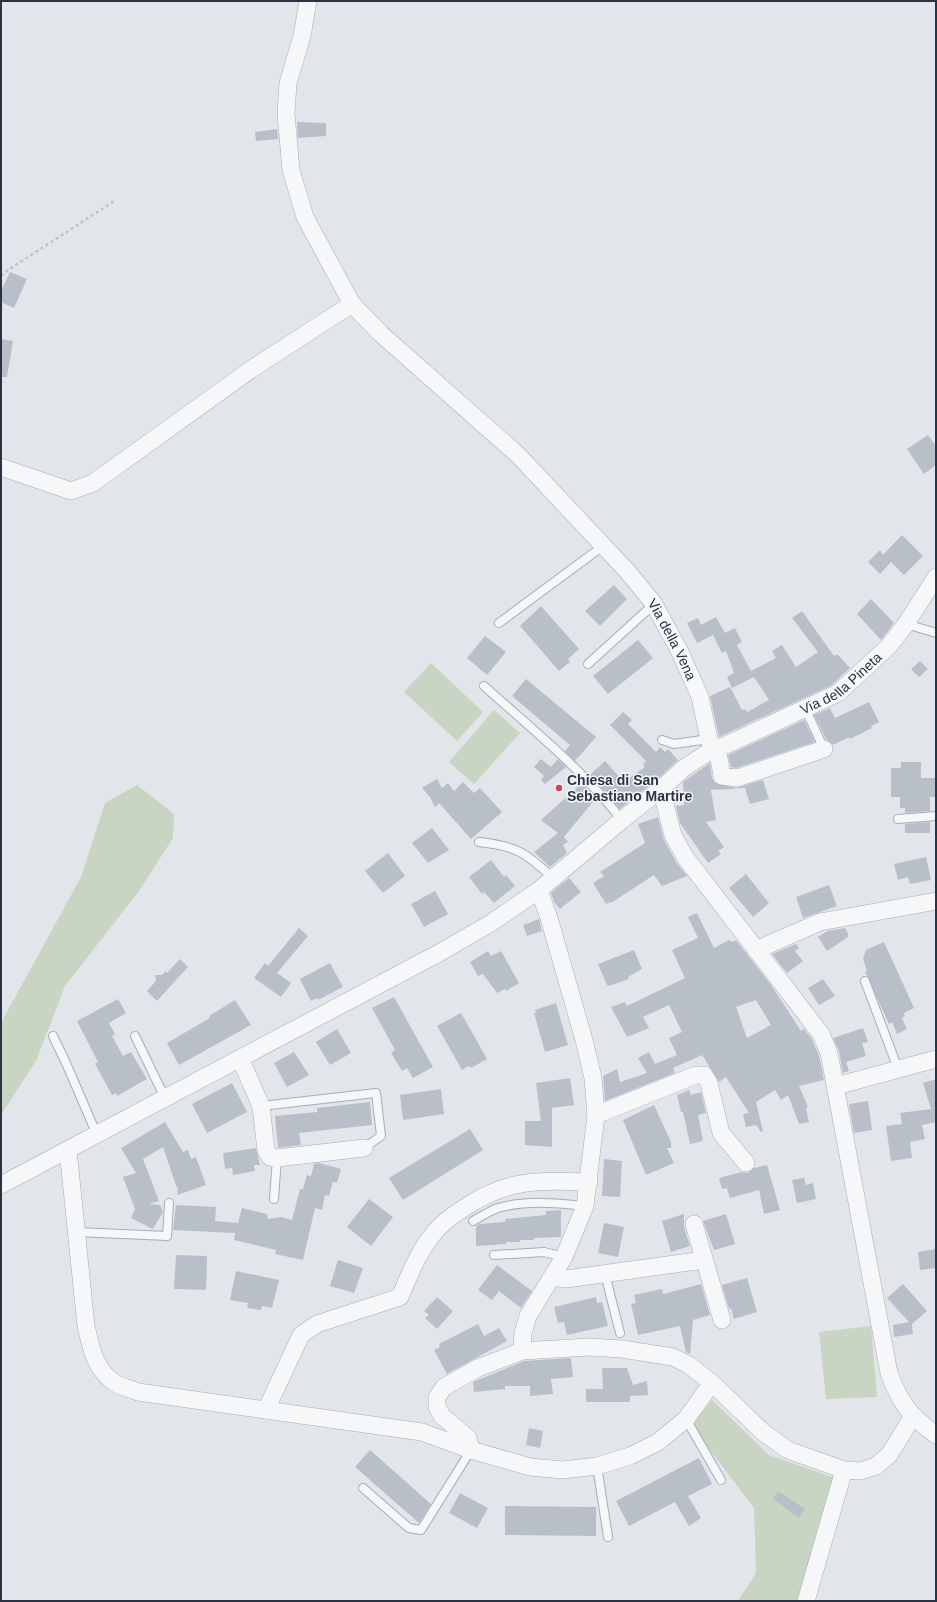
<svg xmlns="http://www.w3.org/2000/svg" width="937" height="1602" font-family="Arial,sans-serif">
<rect width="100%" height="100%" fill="#e2e6eb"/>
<!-- green -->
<g fill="#c8d5c3">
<polygon points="431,663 483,712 457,741 404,692"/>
<polygon points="494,710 520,733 474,784 449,762"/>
<polygon points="137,785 174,814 173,838 139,891 65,986 36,1061 1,1115 1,1023 81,877 105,803"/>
<polygon points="871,1326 877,1397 826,1399 819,1332"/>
<polygon points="712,1400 769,1455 838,1479 806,1601 738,1601 756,1573 754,1508 691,1425"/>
</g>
<!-- building -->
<g fill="#b9bfc9" fill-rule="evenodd">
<polygon points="297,122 326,123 326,136 298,138"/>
<polygon points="277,129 278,139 256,141 255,132"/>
<polygon points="10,272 27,279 14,308 1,302 1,291"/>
<polygon points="1,339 13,341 7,377 1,377"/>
<polygon points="928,435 936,446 936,465 924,474 907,449"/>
<polygon points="902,535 923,556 904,575 891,562 880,574 868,562 880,550 883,555"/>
<polygon points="614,585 627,599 600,626 585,611"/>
<polygon points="871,599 894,623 881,640 857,614"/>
<polygon points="541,606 579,649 568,659 570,662 559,671 520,626"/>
<polygon points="802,611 834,656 837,654 850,668 832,685 719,737 710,696 730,687 742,710 745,709 747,712 769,700 754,677 732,688 727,677 734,673 726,651 722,653 713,635 697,643 687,623 698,618 701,625 716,617 725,633 735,628 742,642 737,645 751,671 776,658 772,651 782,645 796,667 818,652 792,618"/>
<polygon points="485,636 506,652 487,675 467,658"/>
<polygon points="638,640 653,658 608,694 593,676"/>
<polygon points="920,661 928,669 919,677 911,669"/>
<polygon points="526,679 596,737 575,761 565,751 570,745 512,696"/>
<polygon points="869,702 879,722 871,726 872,728 850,739 849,737 833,745 826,739 814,715 830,708 835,718"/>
<polygon points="623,712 632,720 628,724 656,752 660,747 665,752 668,749 678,760 653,783 650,778 648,779 650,785 620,809 590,775 605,761 624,782 645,767 643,764 646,761 610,725"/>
<polygon points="804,720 815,742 736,768 731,767 728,755"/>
<polygon points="541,759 551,767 558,759 566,767 545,784 541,780 544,776 534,767"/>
<polygon points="901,762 921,762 921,778 936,778 936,797 930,797 930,811 905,813 905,808 900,808 900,797 891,797 891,768 901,768"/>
<polygon points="710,763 712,778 715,783 736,788 763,780 769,799 750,804 745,788 711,790 716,820 706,822 724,847 718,851 721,854 708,863 680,823 676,806 684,805 683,782"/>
<polygon points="437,779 442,788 448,783 454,791 463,782 474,793 480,788 502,812 471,839 439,803 435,807 430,797 422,788"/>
<polygon points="582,783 596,798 564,837 568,842 563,845 567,853 550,867 534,852 558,833 541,820"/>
<polygon points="658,817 664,840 676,862 687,876 662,886 654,875 611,903 610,902 606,904 593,883 604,876 600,872 645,843 638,824"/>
<polygon points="930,822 930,833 905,833 905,824"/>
<polygon points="432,828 449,850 428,863 412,843"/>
<polygon points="388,853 405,876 383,893 365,871"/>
<polygon points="926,857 931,880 910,884 908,877 898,880 894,864"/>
<polygon points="491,860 504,877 506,875 515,886 494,903 484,892 482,894 469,877"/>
<polygon points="746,874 769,903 753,917 729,888"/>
<polygon points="569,878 581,892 560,909 554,902 551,893"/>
<polygon points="829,885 837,906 803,918 796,897"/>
<polygon points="435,891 448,914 424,927 411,904"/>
<path d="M697,913L714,948L729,940L732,942L736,940L771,985L801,1031L804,1029L812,1039L819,1056L824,1080L799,1086L808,1107L806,1108L809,1122L799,1124L788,1095L781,1100L775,1090L756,1102L763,1131L761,1132L756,1125L746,1127L743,1114L749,1113L726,1077L719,1082L702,1055L673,1068L675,1073L605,1101L603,1076L617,1069L620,1082L647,1073L638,1058L649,1052L655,1064L677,1055L669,1038L682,1032L669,1005L643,1017L649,1028L627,1037L611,1007L625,1002L627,1006L685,978L672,950L698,938L688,917ZM756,1000L771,1025L747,1038L736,1007Z"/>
<polygon points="539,919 542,931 527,936 523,925"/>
<polygon points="299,928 308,936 277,973 291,983 281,997 254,978 265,963 268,966"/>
<polygon points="845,928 848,933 848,937 827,951 818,937 827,931"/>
<polygon points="884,942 914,1008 904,1013 905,1016 902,1018 907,1029 897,1034 892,1022 889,1024 865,972 867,971 863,959 866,950"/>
<polygon points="796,944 799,948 795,951 803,961 787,973 772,954"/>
<polygon points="634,950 642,969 628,977 629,979 609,986 607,985 598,964"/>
<polygon points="488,951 491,956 501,951 519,983 506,991 505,989 497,993 483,974 478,976 470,962"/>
<polygon points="180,959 188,967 157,1001 147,991 156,981 155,975 162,975 166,971 167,973"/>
<polygon points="330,963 343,987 318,1000 317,998 311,1001 300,979"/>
<polygon points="823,979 835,996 819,1005 808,988"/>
<polygon points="394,997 433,1067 413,1078 407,1068 402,1071 391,1053 395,1050 372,1008"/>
<polygon points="118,999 126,1013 109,1023 115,1034 112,1036 123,1056 131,1052 147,1079 117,1096 116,1093 112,1095 95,1064 98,1062 77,1021"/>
<polygon points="235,1000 251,1025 179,1065 167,1043 210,1018 209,1016"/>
<polygon points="556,1003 568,1045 545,1052 534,1013 536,1013 535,1010"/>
<polygon points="461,1013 487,1059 471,1068 469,1066 462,1070 437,1026"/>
<polygon points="863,1028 868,1042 862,1043 866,1056 846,1062 849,1071 843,1073 839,1051 833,1038"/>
<polygon points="337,1029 351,1053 330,1065 316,1042"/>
<polygon points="294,1052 309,1075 287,1087 274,1063"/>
<polygon points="570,1078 574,1105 552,1108 552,1147 525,1145 525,1121 541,1121 536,1083"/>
<polygon points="936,1079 936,1122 922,1125 925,1139 910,1142 912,1158 891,1161 886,1126 902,1124 900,1113 931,1109 923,1083"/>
<polygon points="232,1083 247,1112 207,1133 192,1104"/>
<polygon points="441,1089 444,1114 403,1120 400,1095"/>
<polygon points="689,1090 691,1095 701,1092 706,1113 698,1115 703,1141 690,1144 683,1112 681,1112 677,1095"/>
<polygon points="868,1101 872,1130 854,1133 849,1104"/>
<polygon points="370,1102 372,1125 299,1133 301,1145 278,1148 275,1116 317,1112 317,1108"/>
<polygon points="654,1105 671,1142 671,1148 667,1148 674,1163 646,1175 623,1120"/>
<polygon points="165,1122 183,1152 188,1150 191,1159 196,1157 206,1185 177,1195 178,1187 177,1188 163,1147 143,1159 159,1201 149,1204 160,1205 163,1212 153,1229 131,1218 135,1209 123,1177 136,1173 121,1148"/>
<polygon points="470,1129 483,1150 403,1200 389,1178"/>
<polygon points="256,1148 260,1165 254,1165 255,1171 233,1175 232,1168 225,1169 223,1153"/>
<polygon points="604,1159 622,1161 620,1197 602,1196"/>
<polygon points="319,1163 341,1169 337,1183 333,1182 329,1196 325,1195 322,1210 315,1208 303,1260 275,1254 276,1250 234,1240 235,1233 173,1230 176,1205 216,1207 215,1221 238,1223 242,1208 267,1214 268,1219 281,1217 292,1220 300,1189 303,1189 307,1175 311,1176 314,1164"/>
<polygon points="767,1165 780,1210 764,1214 759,1190 730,1198 727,1188 722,1189 719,1178 741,1172 748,1173 754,1168"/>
<polygon points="804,1178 806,1185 813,1183 816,1199 797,1203 792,1180"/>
<polygon points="369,1199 393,1217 371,1246 347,1227"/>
<polygon points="561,1210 561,1237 534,1238 534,1240 520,1240 520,1242 506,1242 506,1244 476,1246 476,1226 479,1224 505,1222 505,1219 546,1215 546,1211"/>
<polygon points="684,1214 684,1227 690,1246 671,1252 662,1221"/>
<polygon points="726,1214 735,1244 714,1250 703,1221"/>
<polygon points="604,1223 624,1227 618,1257 598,1253"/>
<polygon points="936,1249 936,1268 920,1270 918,1252"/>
<polygon points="176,1255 207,1256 206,1290 174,1289"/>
<polygon points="338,1260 363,1268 354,1293 330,1286"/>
<polygon points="497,1265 532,1291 521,1308 499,1291 492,1300 478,1290"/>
<polygon points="236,1271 279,1280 272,1308 262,1306 261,1310 247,1308 248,1303 230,1300"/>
<polygon points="747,1278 757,1312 734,1319 731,1308 729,1309 722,1285"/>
<polygon points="701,1284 710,1315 693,1320 690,1354 686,1352 680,1326 638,1335 631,1304 636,1303 634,1295 662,1289 663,1294"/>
<polygon points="903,1284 927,1311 912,1324 913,1334 894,1337 893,1325 909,1322 887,1298"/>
<polygon points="437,1297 453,1311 437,1329 425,1318 429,1315 424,1311"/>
<polygon points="596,1297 597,1303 602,1302 608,1326 567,1335 564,1322 558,1323 554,1307"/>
<polygon points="478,1324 484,1336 499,1328 507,1341 447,1374 434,1350 440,1347 439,1344"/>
<polygon points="571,1358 573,1377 551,1379 553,1394 530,1396 530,1386 505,1386 505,1389 474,1392 473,1382 524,1361"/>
<polygon points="602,1368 627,1368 633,1385 647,1381 648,1395 630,1396 630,1402 586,1402 586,1389 603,1389"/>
<polygon points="529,1428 543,1431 540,1448 526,1445"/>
<polygon points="370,1450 431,1504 419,1523 355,1467"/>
<polygon points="699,1458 712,1484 688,1496 701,1518 689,1526 675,1502 629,1526 616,1501"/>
<polygon points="778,1491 805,1509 799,1518 773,1499"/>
<polygon points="460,1493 488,1508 477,1528 449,1513"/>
<polygon points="505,1506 596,1507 596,1536 505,1535"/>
</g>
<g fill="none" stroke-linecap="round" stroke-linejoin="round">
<defs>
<g id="service">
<polyline points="499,623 603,546"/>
<polyline points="906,624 936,633"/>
<polyline points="588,664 654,604"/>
<path d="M484,686C532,729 582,769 622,820"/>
<polyline points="805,708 824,749"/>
<polyline points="662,740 674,744 709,739"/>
<polyline points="898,819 936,816"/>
<path d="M479,842C517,846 526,853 553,878"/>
<polyline points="865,981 898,1069"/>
<polyline points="53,1036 66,1063 97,1135"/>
<polyline points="135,1036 165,1098"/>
<polyline points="261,1106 376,1093 381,1136 364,1148"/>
<polyline points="274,1199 277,1158"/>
<path d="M473,1221C481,1217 489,1211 498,1208C527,1200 556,1203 585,1206"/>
<polyline points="77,1232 167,1236 169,1203"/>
<polyline points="494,1255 544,1252 564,1257"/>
<polyline points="605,1274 620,1333"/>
<polyline points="686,1419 721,1480"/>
<polyline points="597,1466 608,1537"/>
<polyline points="363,1488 409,1528 421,1530 471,1450"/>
</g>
<g id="minor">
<path id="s1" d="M308,1L302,36L288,83L286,114L291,170L305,217L352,304L381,334L518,455L628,572L654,604L680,652L700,697L709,739L713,749L719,758L722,776L737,778L824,749"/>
<polyline points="1,467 71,491 93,483 253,368 352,304"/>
<path d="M661,789L673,835L685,857L821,1034L829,1053L889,1373C900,1403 910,1416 936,1435"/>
<polyline points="756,950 820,922 936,901"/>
<polyline points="240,1058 261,1106 266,1150 270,1157 277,1158 364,1148"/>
<polyline points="836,1086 936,1059"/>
<polyline points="596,1115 696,1075 704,1075 709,1083 721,1133 746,1163"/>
<path d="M68,1150L86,1326C91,1348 95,1370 115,1383C121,1387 131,1389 138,1392L422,1432L471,1450L530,1467L563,1470L597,1466L630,1456L658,1442L686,1419L712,1383"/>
<path id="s2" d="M1,1185L439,953L491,923L539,890L622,820L661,789L684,768L713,749L726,745L838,693L889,646L906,624L936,577"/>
<polyline points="694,1224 722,1320"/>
<polyline points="553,1277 566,1279 704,1260"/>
<polyline points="522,1351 523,1333 528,1316 564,1257 585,1206 596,1115 593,1078 584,1040 549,918 539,890"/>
<path d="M266,1410L301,1335L317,1324L400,1297C408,1278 417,1255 430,1238C439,1225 451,1216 464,1208C507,1179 539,1180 589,1182"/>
<polyline points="471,1450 468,1438 442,1416 437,1407 437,1397 444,1387 478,1368 522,1351 589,1347 622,1349 673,1357 689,1365 712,1383 764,1433 788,1450 844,1470 861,1471 876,1466 889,1455 913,1416"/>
<polyline points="806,1601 844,1470"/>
</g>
</defs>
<!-- service casing -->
<use href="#service" stroke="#a7adb6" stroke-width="10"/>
<!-- minor casing -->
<use href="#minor" stroke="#a7adb6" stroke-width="18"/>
<!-- path -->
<polyline stroke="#c0c4ca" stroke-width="2.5" stroke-dasharray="3 3" stroke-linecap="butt" points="1,276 8,270 116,200"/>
<!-- service -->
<use href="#service" stroke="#f5f7f9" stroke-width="8"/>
<!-- minor -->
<use href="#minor" stroke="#f5f7f9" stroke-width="17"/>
</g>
<!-- markers -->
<circle fill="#d34558" stroke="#f2f5f8" stroke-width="1.5" cx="559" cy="788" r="4"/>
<g text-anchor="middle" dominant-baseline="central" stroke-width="3" stroke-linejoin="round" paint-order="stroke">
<!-- street labels -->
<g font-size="14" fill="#2a3344" stroke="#f2f5f8">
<text stroke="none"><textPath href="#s1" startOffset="786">Via della Vena</textPath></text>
<text stroke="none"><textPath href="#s2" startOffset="983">Via della Pineta</textPath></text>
</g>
<!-- poi labels -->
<g font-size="14" font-weight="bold" fill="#2a3344" stroke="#f2f5f8" text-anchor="start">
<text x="567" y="780">Chiesa di San<tspan x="567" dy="16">Sebastiano Martire</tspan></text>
</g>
</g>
<!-- border -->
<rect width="937" height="1602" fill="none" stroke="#2a3344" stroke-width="4"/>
</svg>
